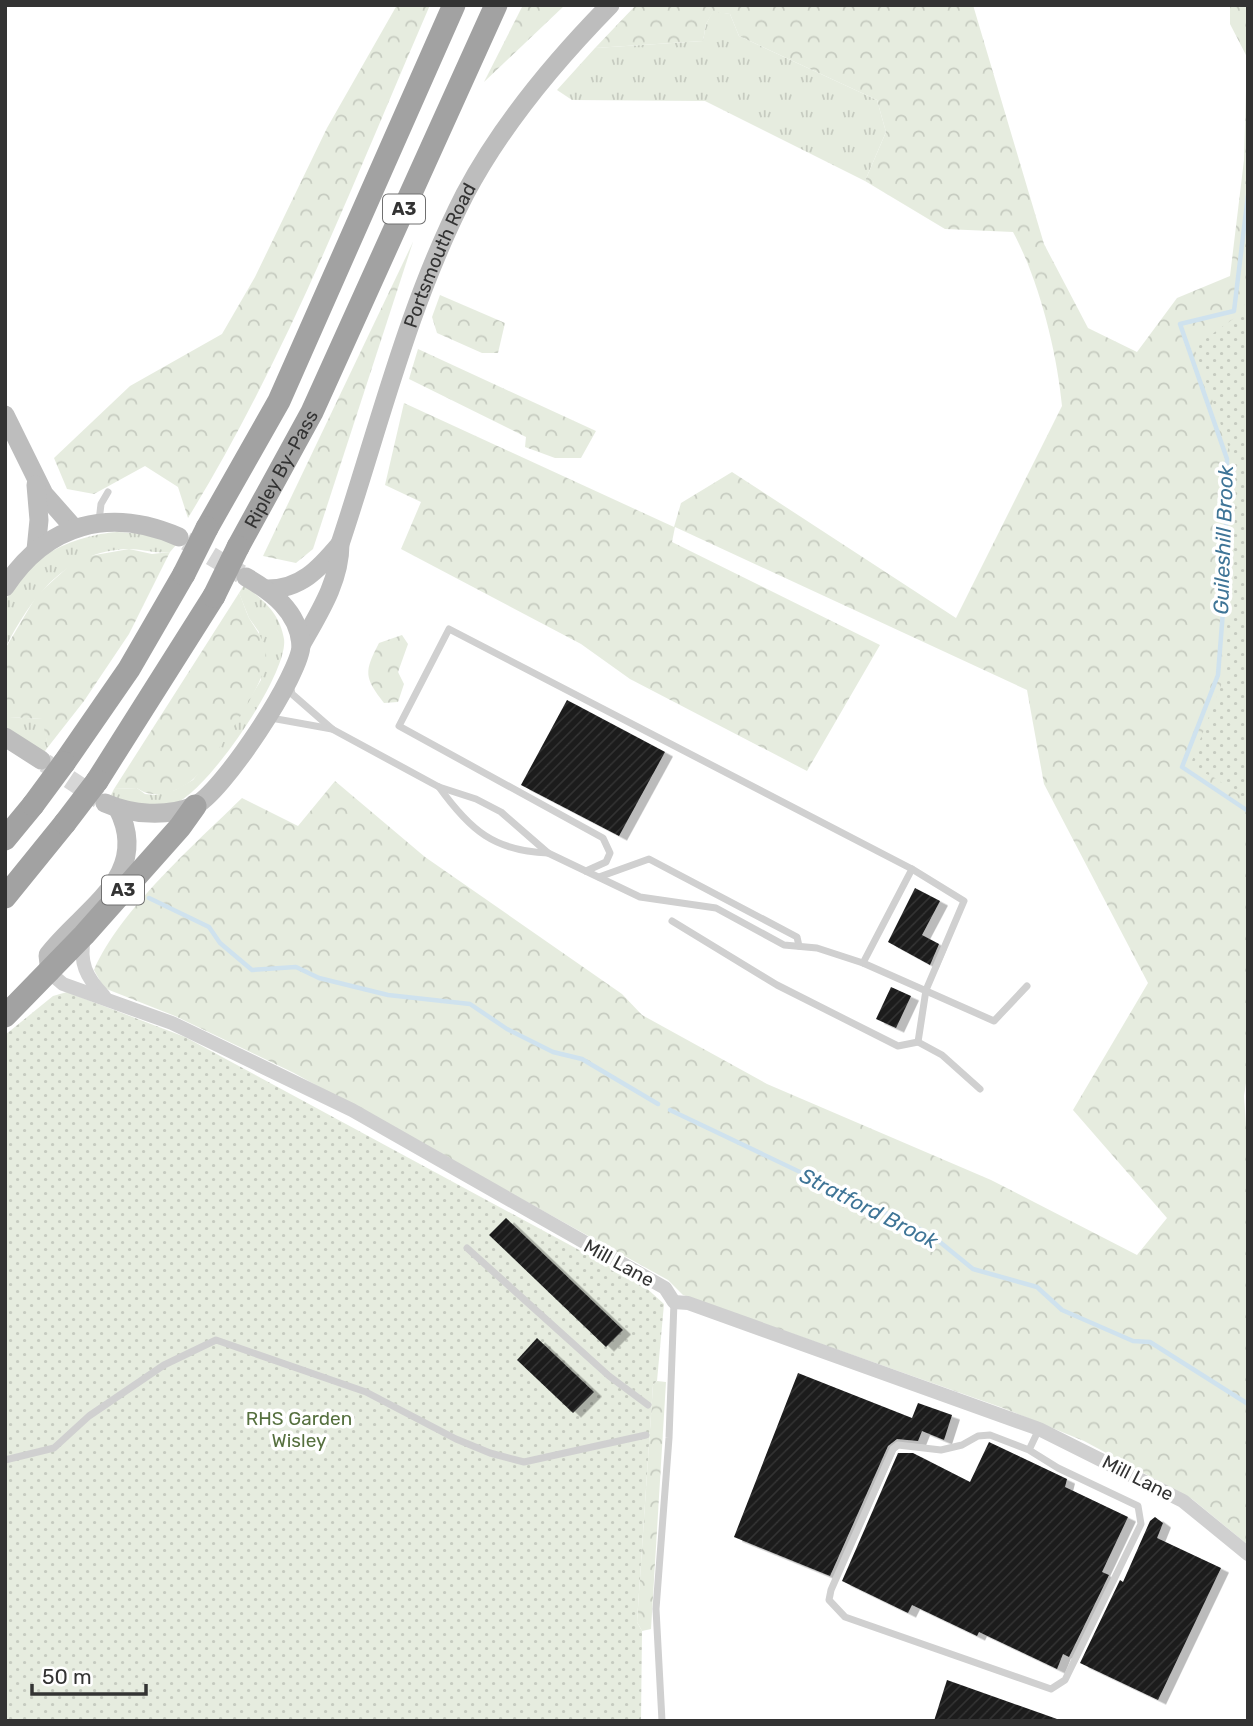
<svg xmlns="http://www.w3.org/2000/svg" width="1253" height="1726" font-family="Rubik,sans-serif">
<defs>
<pattern id="grass-tufts" width="24" height="20" patternUnits="userSpaceOnUse" patternTransform="scale(1.75)"><rect width="24" height="20" fill="#e6ecdf"/><path d="M3 7l-1-3M5 7V3M7 7l1-3M15 17l-1-3M17 17v-4M19 17l1-3" fill="none" stroke="#c6cbc0"/></pattern>
<pattern id="forest-crowns" width="20" height="18" patternUnits="userSpaceOnUse" patternTransform="scale(1.75)"><rect width="20" height="18" fill="#e6ecdf"/><path d="M2 6a3 3 0 1 1 6 0M12 15a3 3 0 1 1 6 0" fill="none" stroke="#c6cbc0"/></pattern>
<pattern id="park-dots" width="8" height="8" patternUnits="userSpaceOnUse" patternTransform="scale(1.75)"><rect width="8" height="8" fill="#e6ecdf"/><path d="M2 2h.1M6 6h.1" fill="none" stroke="#c6cbc0" stroke-width="1.8" stroke-linecap="round"/></pattern>
<pattern id="building-hatch" width="6" height="6" patternUnits="userSpaceOnUse" patternTransform="scale(1.75)"><rect width="6" height="6" fill="#1a1a1a"/><path d="M-1 1l2-2M0 6l6-6M5 7l2-2" fill="none" stroke="#333"/></pattern>
<filter id="shadow"><feDropShadow dx="8" dy="4.5" stdDeviation="0" flood-color="#0004"/></filter>
</defs>
<rect width="100%" height="100%" fill="#fff"/>
<!-- grass -->
<g fill="url(#grass-tufts)">
<polygon points="713,11 730,14 739,36 877,100 886,132 865,181 705,101 572,100 557,90 595,48 703,41 706,24"/>
<path d="M117,532L148,534L176,545L170,552C155,554 142,549 128,549C65,551 31,597 5,649C5,636 2,618 5,605C17,559 75,535 117,532Z"/>
<path d="M244,585C263,600 280,613 284,639C289,673 205,796 173,804C151,809 130,803 110,797L114,789L137,788L145,794L155,795L175,790L193,780L229,732L261,680L259,632L249,618L239,593Z"/>
<polygon points="5,710 10,717 43,719 48,747 42,755 5,728"/>
</g>
<!-- forest -->
<g fill="url(#forest-crowns)">
<path d="M397,5H430C355,178 287,357 188,518L178,487L145,466L94,494L67,489L54,458L130,386L222,334L255,277L327,128Z"/>
<polygon points="523,5 565,5 484,82"/>
<path d="M636,5H973L1044,244L1088,328L1137,352L1177,298L1230,276L1244,160L1247,57L1230,24V5H1248V1070L1244,1096L1248,1154V1545L1192,1499L1084,1441L1003,1408L683,1295L668,1280L294,1073L175,1016L104,988L94,970C120,910 195,844 242,798L298,826L335,781L425,857L622,994L642,1015L767,1084L991,1180L1137,1255L1167,1218L1073,1110L1148,983L1044,784L1027,690L675,527L672,542L880,645L807,771L630,679L581,644L401,549L421,502L385,485L404,403L674,527L681,503L732,472L956,618L1062,406C1057,352 1039,280 1013,232L945,229L865,181L886,132L877,100L739,36L730,14L713,12L706,24L703,41L595,48Z"/>
<polygon points="413,242 313,549 296,563 263,556"/>
<polygon points="440,295 505,323 498,353 482,353 437,333 432,317"/>
<polygon points="418,349 596,431 581,458 555,458 525,447 526,437 409,379"/>
<polygon points="129,549 152,554 170,552 129,634 84,701 48,747 42,719 9,717 5,710 5,649 37,595 78,558"/>
<path d="M239,593C243,601 245,610 249,618C258,633 268,643 266,662C263,687 211,765 191,781C175,793 153,800 137,788L114,789Z"/>
<path d="M402,635L408,644L398,672L404,684L398,702L384,703C364,677 364,672 379,643Z"/>
<polygon points="657,1381 666,1382 651,1629 642,1631 637,1622 653,1385"/>
</g>
<!-- park -->
<g fill="url(#park-dots)">
<polygon points="1248,297 1248,801 1215,778 1190,766 1225,675 1232,457 1194,347 1240,314"/>
<polygon points="67,992 185,1037 642,1284 664,1304 657,1381 653,1385 637,1622 642,1631 641,1721 5,1721 5,1035 53,996"/>
</g>
<g fill="none" stroke-linecap="round" stroke-linejoin="round">
<!-- stream -->
<g stroke="#cfe2ee" stroke-width="4.5">
<polyline points="1248,195 1234,311 1180,324 1227,459 1225,585 1218,675 1182,767 1248,811"/>
<polyline points="149,898 209,927 220,943 252,970 296,967 319,978 388,995 470,1004 507,1029 553,1052 582,1059 658,1104"/>
<polyline points="670,1110 930,1234 973,1269 1037,1287 1062,1310 1133,1341 1150,1342 1248,1404"/>
</g>
</g>
<!-- building -->
<g fill="url(#building-hatch)" filter="url(#shadow)">
<polygon points="567,700 665,752 619,836 521,785"/>
<polygon points="915,888 940,901 922,935 939,944 930,965 888,942"/>
<polygon points="891,987 911,996 896,1028 876,1019"/>
<polygon points="506,1218 623,1330 606,1347 489,1235"/>
<polygon points="537,1338 594,1392 573,1413 517,1360"/>
<polygon points="798,1373 912,1418 918,1403 952,1415 944,1440 922,1431 918,1441 897,1439 888,1446 830,1576 734,1537"/>
<polygon points="989,1442 1067,1479 1065,1487 1128,1517 1102,1572 1109,1575 1069,1657 1063,1654 1057,1669 979,1632 977,1636 912,1605 908,1613 842,1581 898,1453 913,1453 970,1482"/>
<polygon points="1155,1517 1163,1523 1157,1538 1221,1568 1158,1700 1080,1663 1120,1580 1123,1582 1150,1521"/>
<polygon points="947,1680 1057,1719 1057,1721 934,1721"/>
</g>
<g fill="none" stroke-linecap="round" stroke-linejoin="round">
<!-- secondary-tunnel -->
<g stroke="#d6d6d6" stroke-width="19" stroke-dasharray="19 10" stroke-linecap="butt">
<polyline points="186,541 241,574"/>
<polyline points="45,763 99,799"/>
</g>
<!-- service -->
<g stroke="#d0d0d0" stroke-width="7">
<polyline points="99,521 101,504 108,492"/>
<polyline points="290,684 292,694 332,729 439,787 476,799 501,812 548,853 640,897 716,908 784,945 817,948 863,963 994,1021 1027,986"/>
<polyline points="271,718 332,729"/>
<path d="M439,787C470,830 494,851 548,853"/>
<polyline points="586,871 606,862 610,853 603,838 399,726 449,629 912,869 863,963"/>
<polyline points="599,877 649,859 797,937 799,946"/>
<polyline points="672,921 777,985 898,1046 918,1042 926,990 964,901 912,869"/>
<polyline points="918,1042 942,1055 980,1089"/>
<polyline points="467,1248 609,1376 648,1405"/>
<polyline points="1029,1450 990,1435 978,1436 962,1445 941,1450 898,1445 893,1449 831,1590 829,1600 845,1617 1051,1689 1065,1680 1141,1524 1138,1506 1058,1468 1029,1450 1039,1429"/>
<polyline points="5,1460 54,1448 89,1416 164,1365 216,1340 366,1392 456,1439 490,1453 524,1462 646,1435"/>
<polyline points="662,1721 656,1609 669,1438 674,1302"/>
</g>
<!-- minor -->
<g stroke="#d0d0d0" stroke-width="14">
<path d="M84,937C79,963 86,977 104,996"/>
<polyline points="50,973 63,984 172,1023 352,1110 665,1288 674,1302 688,1303 1039,1429 1183,1501 1248,1554"/>
</g>
<!-- secondary -->
<g stroke="#bdbdbd" stroke-width="19">
<polyline points="5,415 44,494 74,528"/>
<polyline points="36,485 39,520 36,550"/>
<path d="M5,587C47,523 110,507 179,537"/>
<path d="M266,589C300,590 319,569 340,544"/>
<path id="s1" d="M301,645C319,613 340,581 340,544C379,427 408,305 465,194C502,124 555,61 610,5"/>
<polyline points="5,737 41,760"/>
<path d="M105,803C132,815 167,817 194,806C221,795 303,671 301,644C298,611 272,592 246,577"/>
<path d="M50,973L48,955C83,909 152,876 118,809"/>
</g>
<!-- trunk -->
<g stroke="#a2a2a2" stroke-width="23">
<polyline points="207,528 279,401 454,5"/>
<path id="s2" d="M238,547L312,412L496,5"/>
<polyline points="64,763 129,669 184,574"/>
<polyline points="97,781 214,596"/>
<polyline points="5,839 33,805"/>
<polyline points="5,897 65,823"/>
<polyline points="5,1016 84,935 180,827 195,806"/>
</g>
<!-- trunk-bridge -->
<g stroke="#a2a2a2" stroke-width="23">
<polyline points="184,574 207,528"/>
<polyline points="214,596 238,547"/>
<polyline points="33,805 64,763"/>
<polyline points="65,823 97,781"/>
</g>
</g>
<g text-anchor="middle" dominant-baseline="central" stroke-width="7" stroke-linejoin="round" paint-order="stroke">
<!-- shield labels -->
<g fill="#fff" stroke="#707070" stroke-width="2">
<rect x="383" y="194.5" width="42" height="29" rx="5"/>
<rect x="102" y="875.5" width="42" height="29" rx="5"/>
</g>
<g font-size="18" font-weight="bold" fill="#333">
<text x="404" y="209">A3</text>
<text x="123" y="890">A3</text>
</g>
<!-- street labels -->
<g font-size="19" fill="#333" stroke="#fff">
<text stroke="none"><textPath href="#s1" startOffset="415">Portsmouth Road</textPath></text>
<text stroke="none"><textPath href="#s2" startOffset="89">Ripley By-Pass</textPath></text>
<text transform="translate(619 1263) rotate(29)">Mill Lane</text>
<text transform="translate(1138 1478) rotate(27)">Mill Lane</text>
</g>
<!-- park labels -->
<g font-size="19" fill="#56703f" stroke="#fff">
<text x="299" y="1418">RHS Garden<tspan x="299" dy="22">Wisley</tspan></text>
</g>
<!-- water labels -->
<g font-size="21" font-style="italic" fill="#3f7597" stroke="#fff">
<text transform="translate(1223 540) rotate(-88)">Guileshill Brook</text>
<text transform="translate(869 1208) rotate(27)">Stratford Brook</text>
</g>
</g>
<!-- border -->
<rect width="1253" height="1726" fill="none" stroke="#333333" stroke-width="14"/>
<!-- scale -->
<path d="M32 1684v10h114v-10" fill="none" stroke="#333333" stroke-width="3.5"/>
<text x="42" y="1684" font-size="21" fill="#333333" stroke="#ffffff" stroke-width="5" paint-order="stroke">50 m</text>
</svg>
